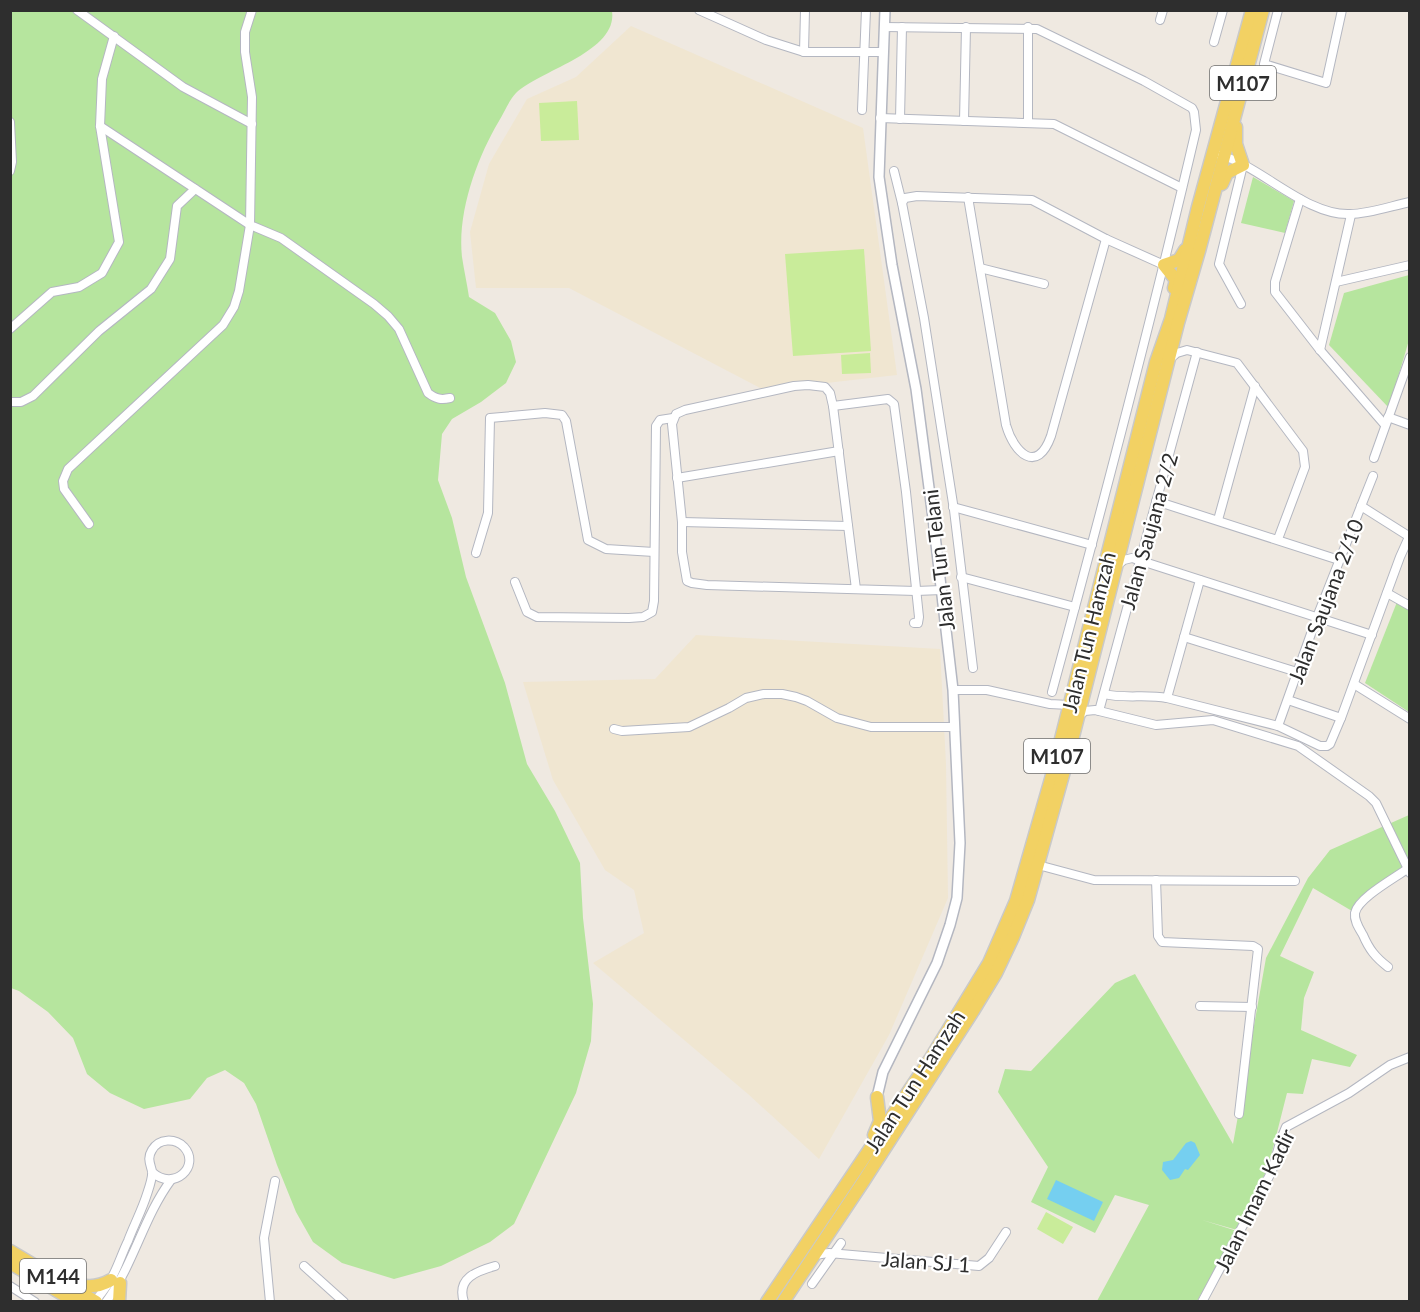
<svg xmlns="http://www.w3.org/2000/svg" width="1420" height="1312" font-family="Lato,sans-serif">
<rect width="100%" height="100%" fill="#efe9e1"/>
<!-- education -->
<g fill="#f0e6d1">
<polygon points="631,26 863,128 897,375 764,390 569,288 476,288 470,232 489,164 527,99 576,77"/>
<polygon points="696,635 940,649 946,764 948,898 889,1035 819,1159 748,1094 593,963 644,933 634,890 605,870 553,780 523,682 655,679"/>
</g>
<!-- green -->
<g fill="#b6e59e">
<path d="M11,11H612C618,52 540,70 516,93C509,100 504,113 499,121C477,158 457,212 462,257C464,270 467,284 469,297L495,313L511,341L516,362L506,383L481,402L452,419L442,434L438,480L452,518L466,577L505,683L527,764L555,811L580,863L583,918L593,1004L591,1041L576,1093L514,1224L490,1242L441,1266L394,1279L342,1263L313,1242L296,1212L277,1165L256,1104L244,1083L225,1070L207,1078L190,1099L144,1109L110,1093L87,1074L73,1038L48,1012L19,991L11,988Z"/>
<polygon points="1253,177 1294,201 1285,233 1241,223"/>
<polygon points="1409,275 1409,340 1389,408 1329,345 1344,293"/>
<polygon points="1397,602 1409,610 1409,712 1365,683"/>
<polygon points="1409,815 1409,864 1358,899 1352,911 1313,888 1280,956 1314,972 1304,998 1301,1030 1357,1055 1350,1067 1312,1059 1303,1094 1287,1093 1268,1168 1237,1230 1202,1220 1237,1231 1197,1301 1097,1301 1149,1205 1115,1195 1095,1233 1031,1202 1048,1167 998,1092 1005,1069 1031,1071 1115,983 1135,974 1233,1144 1266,958 1308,878 1330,850"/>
</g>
<!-- pitch -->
<g fill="#c9ec9a">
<polygon points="577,101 579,140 541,141 539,103"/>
<polygon points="864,249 871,351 793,356 785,254"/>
<polygon points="870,353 871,373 842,374 841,355"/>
<polygon points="1046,1212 1073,1227 1063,1244 1037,1229"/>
</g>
<!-- water -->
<g fill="#75cff0">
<polygon points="1191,1141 1195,1143 1200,1155 1188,1170 1185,1169 1179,1178 1170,1180 1162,1170 1163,1162 1173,1160 1186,1143"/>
<polygon points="1056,1180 1103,1202 1094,1221 1047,1199"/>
</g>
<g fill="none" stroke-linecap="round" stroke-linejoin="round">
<defs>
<g id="minor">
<polyline points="77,10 183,87 252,124"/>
<polyline points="699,10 766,40 804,52 883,52"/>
<polyline points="1278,10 1264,64 1326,83 1342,10"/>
<polyline points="1160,20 1163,10"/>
<path d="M884,27L1037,29L1144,81L1192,108L1194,112L1196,130C1152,318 1103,505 1052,692"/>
<polyline points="1028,27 1028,123"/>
<polyline points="1214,42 1223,10"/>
<polyline points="804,52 805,10"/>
<polyline points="862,110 866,10"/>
<polyline points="880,118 1054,124 1182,188"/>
<polyline points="900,119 902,27"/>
<polyline points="964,121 966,27"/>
<polyline points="10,122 12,162 10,171"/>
<path d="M100,126L250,225L281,238L374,304L388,316L399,329L428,393C436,399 441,400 450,398"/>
<path d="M1220,155C1261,166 1306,216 1350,214C1369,214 1391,206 1410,202"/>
<polyline points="894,171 902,203"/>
<path d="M968,197L1006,425C1014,453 1037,475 1051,436L1106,239"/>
<polyline points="1300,199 1275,282 1275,292 1320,350 1385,425"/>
<polyline points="980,268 1044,284"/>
<polyline points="1336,282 1410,265"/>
<polyline points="1241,304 1219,264 1243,165"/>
<polyline points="10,329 52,292 79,287 102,273 119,242 100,126 102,79 114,36"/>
<polyline points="1320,350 1351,215"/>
<polyline points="1171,358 1177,353 1187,350 1237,363 1303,451 1305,467 1278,539"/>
<polyline points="10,402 21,402 33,396 99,331 151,289 170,259 177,206 195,189"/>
<polyline points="833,406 888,399 894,404 906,492 919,617 918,623 914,623"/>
<polyline points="1388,417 1410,425"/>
<polyline points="1374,458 1410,357"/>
<polyline points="677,478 839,451"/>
<polyline points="1156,501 1339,560"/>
<polyline points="1361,506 1410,537"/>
<polyline points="953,507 1092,545"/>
<polyline points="1218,520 1255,386"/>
<polyline points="682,522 848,526"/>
<polyline points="89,524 64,489 63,481 68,469 223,325 234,307 239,291 250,225 252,97 245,52 245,32 252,10"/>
<polyline points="476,553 488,513 490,418 545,413 562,415 566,421 588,540 606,549 654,552"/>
<polyline points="1118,565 1124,560 1132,558 1372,635"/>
<polyline points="961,577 1075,607"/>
<polyline points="515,582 527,612 537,617 629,618 643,617 652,612 654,601 656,426 660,420 673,418"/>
<polyline points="856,589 833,406 830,393 825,387 808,385 794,386 685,410 676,414 672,424 682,522 682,552 687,581 692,583 707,585 916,591 942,590"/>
<polyline points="1387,593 1410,606"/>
<polyline points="1184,637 1297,672"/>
<polyline points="973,668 954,510 924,318 902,203 905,198 917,196 1032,200 1106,239 1164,265"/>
<polyline points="1354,684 1410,719"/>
<polyline points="953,690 987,690 1050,704 1069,705"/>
<path d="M1104,694C1124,699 1146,694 1167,698L1278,726L1320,746H1327L1330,744L1341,718L1400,557L1409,537"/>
<polyline points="1167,698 1200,580"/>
<polyline points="1288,700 1341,718"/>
<polyline points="1099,711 1197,352"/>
<polyline points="1080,715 1085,711 1095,710 1156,725 1213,720 1298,746 1369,796 1376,803 1410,873"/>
<polyline points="1278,726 1317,617 1373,476"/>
<polyline points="614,729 622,731 689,727 729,708 746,698 764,694 782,694 796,697 807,701 837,718 871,727 955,727"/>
<polyline points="1038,865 1094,880 1295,881"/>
<polyline points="1156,880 1158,936 1162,942 1253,946 1258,949 1239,1114"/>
<path d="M1388,967C1375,957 1369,949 1363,935C1359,928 1354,921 1355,913C1358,898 1395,878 1407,869"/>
<polyline points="1200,1006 1252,1007"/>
<polyline points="814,1255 829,1253 979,1266 989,1258 1006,1232"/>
<polyline points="304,1266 344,1302"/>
<polyline points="812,1284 841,1243"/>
<polyline points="10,1286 35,1302"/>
<path d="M95,1302C100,1294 107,1287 111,1279C118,1267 122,1253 128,1241C134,1225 142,1210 147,1194C149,1188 153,1177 152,1171C150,1163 147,1158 152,1150C159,1138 175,1138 184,1147C201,1166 174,1192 152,1172"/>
<path d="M106,1302C134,1264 143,1218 171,1180"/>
<polyline points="270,1302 264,1238 275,1181"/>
<path d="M464,1302C456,1278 477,1271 495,1266"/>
<polyline points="1202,1302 1272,1171 1281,1139 1286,1127 1349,1093 1390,1065 1410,1057"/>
</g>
<polyline id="tertiary" points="877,1097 883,1072 937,963 950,925 957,898 960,843 953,690 933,518 916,389 892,265 879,177 885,10"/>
<g id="primary">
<polyline points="1222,184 1227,173 1243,165 1236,144 1236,127"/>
<polyline points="1174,288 1176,280 1164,265 1179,260 1185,250"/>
<polyline points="874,1135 880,1121 877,1097"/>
<polyline points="10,1251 96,1302"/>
<polyline points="10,1263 76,1302"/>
<path d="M73,1283C86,1288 99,1287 111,1280"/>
<polyline points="119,1302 120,1283"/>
<polyline points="767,1302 931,1058 989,963 1016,901 1051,779 1156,362 1171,319 1198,207 1252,10"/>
<polyline points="783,1302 863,1182 973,1011 996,973 1013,937 1028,900 1066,764 1178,323 1199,251 1263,10"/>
</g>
</defs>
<!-- minor casing -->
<use href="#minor" stroke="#b4b7c1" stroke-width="10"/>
<!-- tertiary casing -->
<use href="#tertiary" stroke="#b4b7c1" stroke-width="12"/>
<!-- primary casing -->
<use href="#primary" stroke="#c9c9c9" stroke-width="15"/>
<!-- minor -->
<use href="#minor" stroke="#fff" stroke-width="8"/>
<!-- tertiary -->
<use href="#tertiary" stroke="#fff" stroke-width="9"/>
<!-- primary -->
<use href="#primary" stroke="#f2d163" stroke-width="12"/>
</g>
<g text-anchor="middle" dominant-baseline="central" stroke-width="4.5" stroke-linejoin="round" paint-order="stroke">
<!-- shield labels -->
<g fill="#fff" stroke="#6d6d6d" stroke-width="1.5">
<rect x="1210" y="66" width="66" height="34" rx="4.5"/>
<rect x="1024" y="739" width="66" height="34" rx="4.5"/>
<rect x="20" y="1259" width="66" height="34" rx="4.5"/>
</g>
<g font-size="20" font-weight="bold" fill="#2e2e2e">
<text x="1243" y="83">M107</text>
<text x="1057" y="756">M107</text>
<text x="53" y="1276">M144</text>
</g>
<!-- street labels -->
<g font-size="21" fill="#2e2e2e" stroke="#fff">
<text transform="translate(1148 531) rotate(-74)">Jalan Saujana 2/2</text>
<text transform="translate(938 560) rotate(-97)">Jalan Tun Telani</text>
<text transform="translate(1325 601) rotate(-69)">Jalan Saujana 2/10</text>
<text transform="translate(1088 632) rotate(-76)">Jalan Tun Hamzah</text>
<text transform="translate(914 1081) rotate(-57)">Jalan Tun Hamzah</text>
<text transform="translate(1254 1200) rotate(-64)">Jalan Imam Kadir</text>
<text transform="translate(926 1261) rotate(4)">Jalan SJ 1</text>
</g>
</g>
<!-- border -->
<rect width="1420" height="1312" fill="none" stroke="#2e2e2e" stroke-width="24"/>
</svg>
